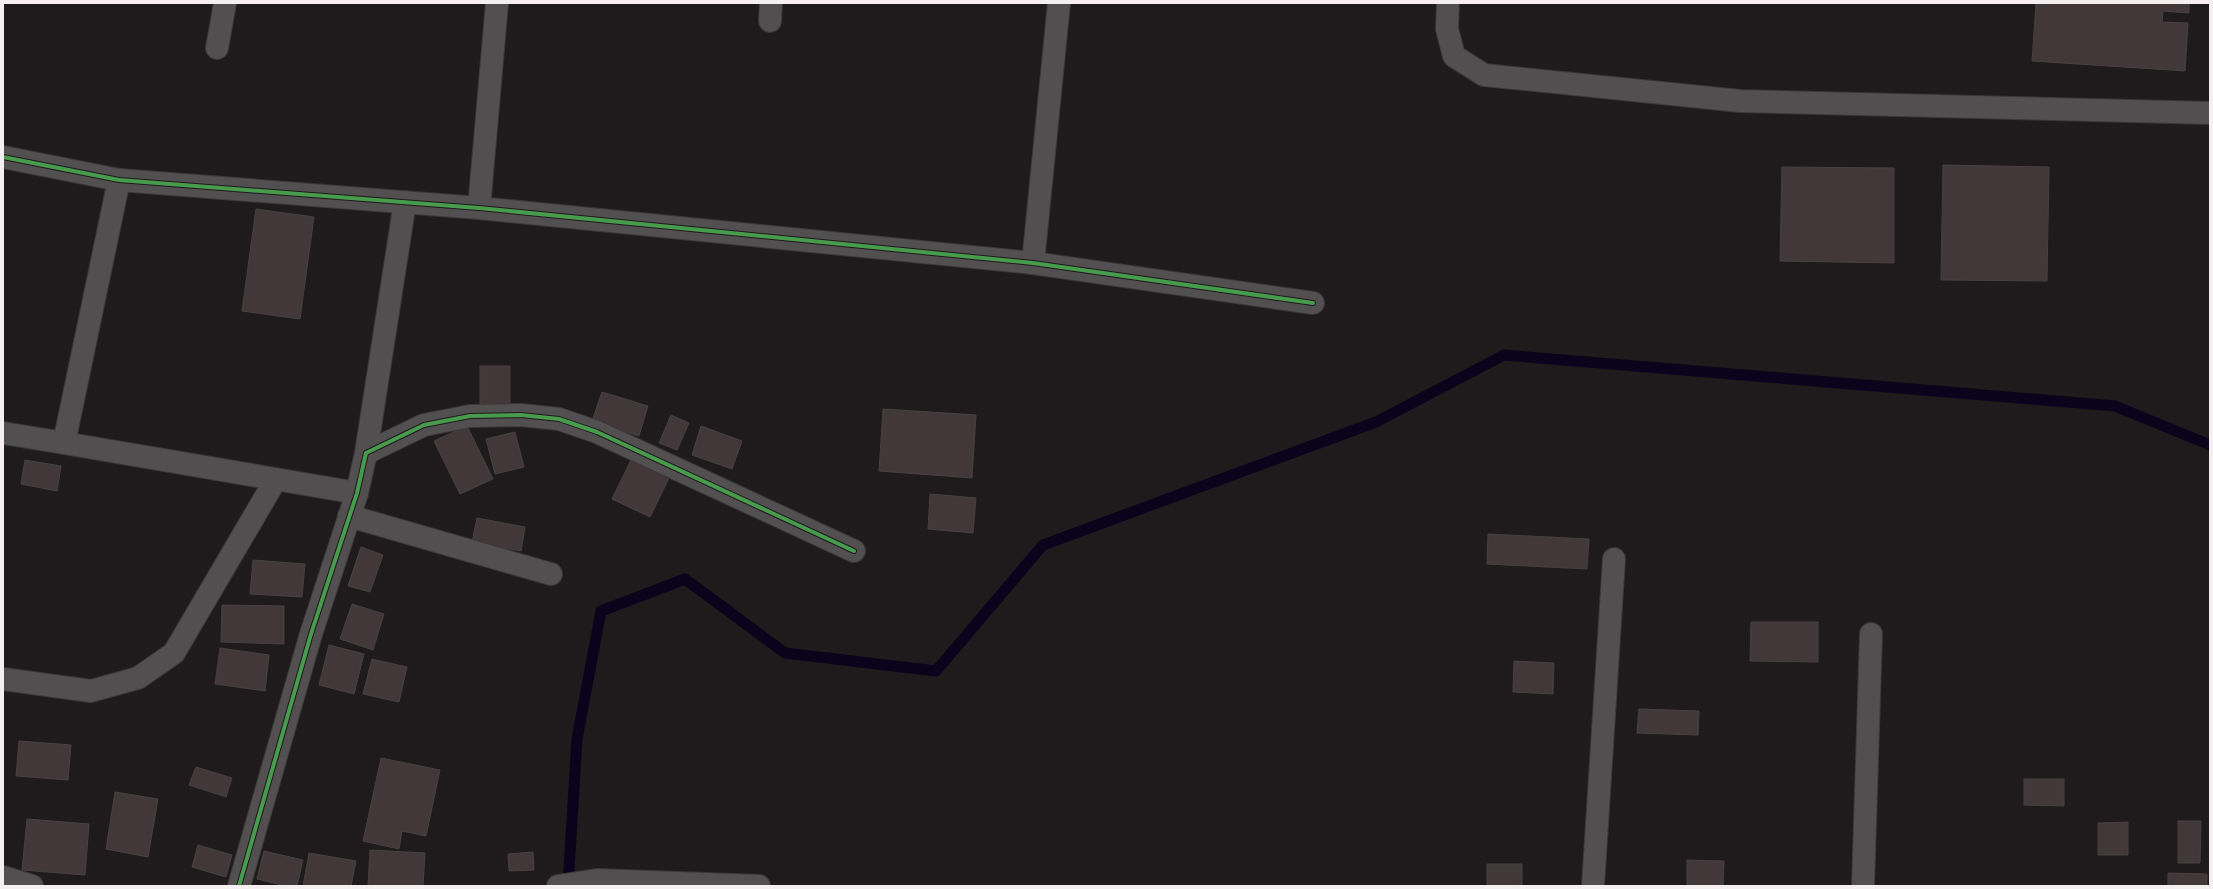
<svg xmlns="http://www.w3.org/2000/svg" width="2213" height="889" font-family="Commissioner,sans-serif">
<rect width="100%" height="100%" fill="#1f1a1c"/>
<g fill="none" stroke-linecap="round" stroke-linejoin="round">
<!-- stream -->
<polyline stroke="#0b031c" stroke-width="11" points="568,886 577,739 601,611 685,579 785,653 936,671 1043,545 1376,422 1504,355 2115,406 2210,445"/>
</g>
<!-- building -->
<g fill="#423839" stroke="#464243">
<polygon points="2036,3 2189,3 2189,13 2163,11 2162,22 2188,23 2185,71 2032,61"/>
<polygon points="1943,165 2049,167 2047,281 1941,280"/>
<polygon points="1782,167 1894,168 1894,263 1780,261"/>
<polygon points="256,209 314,217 300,319 242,311"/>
<rect x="480" y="366" width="30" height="38"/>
<polygon points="602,392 648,406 639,436 592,421"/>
<polygon points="883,409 976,415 972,478 879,471"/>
<polygon points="671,415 689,423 677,450 659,443"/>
<polygon points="467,426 493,479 460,494 434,441"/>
<polygon points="701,426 742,441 732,469 692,455"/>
<polygon points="515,432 524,467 495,474 486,439"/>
<polygon points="632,458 670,476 650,517 612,499"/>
<polygon points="25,460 61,466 57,491 21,484"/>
<polygon points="930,494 976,498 973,533 928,529"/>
<polygon points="477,518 525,527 521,551 472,542"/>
<polygon points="1488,534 1589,539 1587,569 1487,564"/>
<polygon points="361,547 383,555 370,592 348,586"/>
<polygon points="253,560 305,564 302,597 250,594"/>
<polygon points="352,604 384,614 373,650 340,639"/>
<polygon points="222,605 284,606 284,644 221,642"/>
<polygon points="1751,622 1818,622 1818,662 1750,661"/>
<polygon points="329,645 364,654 354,694 319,685"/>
<polygon points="220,648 269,655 265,691 215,684"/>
<polygon points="372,659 407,667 399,702 363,694"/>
<polygon points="1514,661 1554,663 1553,694 1513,692"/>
<polygon points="1639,709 1699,711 1698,735 1637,733"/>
<polygon points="19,741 71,745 68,780 16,776"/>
<polygon points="381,758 440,770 426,836 402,831 399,849 363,841"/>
<polygon points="196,767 232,778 226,797 189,785"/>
<polygon points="2024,779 2064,779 2064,806 2024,805"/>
<polygon points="115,792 158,799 148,857 106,849"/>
<polygon points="27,819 89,824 85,875 22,870"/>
<polygon points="2178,821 2201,821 2200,863 2178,863"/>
<polygon points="2128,822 2128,855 2098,855 2098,823"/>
<polygon points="198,845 232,855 226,877 192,867"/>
<polygon points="370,850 425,853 423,886 368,886"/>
<polygon points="264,851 303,860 297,886 286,886 257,879"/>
<polygon points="533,852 534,870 509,871 508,854"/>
<polygon points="309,853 356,861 351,886 303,886"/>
<polygon points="1687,860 1724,861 1723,886 1687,886"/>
<polygon points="1487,864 1522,864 1522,885 1487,886"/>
<polygon points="2168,873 2207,874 2207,886 2168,886"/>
</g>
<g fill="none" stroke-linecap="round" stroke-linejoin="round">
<defs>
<g id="minor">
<polyline points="1448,3 1447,29 1454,56 1484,75 1740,101 2210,113"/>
<polyline points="770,21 771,3"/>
<polyline points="217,48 225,3"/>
<polyline points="3,157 119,180 479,208 1033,263 1313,303"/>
<polyline points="119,180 64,443 357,493"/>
<polyline points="479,208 497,3"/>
<polyline points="1033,263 1059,3"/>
<polyline points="3,433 64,443"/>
<polyline points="366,453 405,202"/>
<polyline points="349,516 551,574"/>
<polyline points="3,679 91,691 138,678 174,653 276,479"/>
<polyline points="3,877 32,886"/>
<polyline points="239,886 311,634 357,493 366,453 424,425 470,416 521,415 559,419 597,432 854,551"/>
<polyline points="558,886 597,880 759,886"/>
<polyline points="1593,886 1614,559"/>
<polyline points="1863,886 1871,634"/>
</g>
</defs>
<!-- minor casing -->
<use href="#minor" stroke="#3b3738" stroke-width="24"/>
<!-- minor -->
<use href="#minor" stroke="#524f50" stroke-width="22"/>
<defs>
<g id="cycleway">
<polyline points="3,157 119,180 479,208 1033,263 1313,303"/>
<polyline points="239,886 311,634 357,493 366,453 424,425 470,416 521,415 559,419 597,432 854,551"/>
</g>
</defs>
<!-- cycleway casing -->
<use href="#cycleway" stroke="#21181c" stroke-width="6"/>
<!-- cycleway -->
<use href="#cycleway" stroke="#469c4c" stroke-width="4"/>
</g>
<!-- border -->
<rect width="2213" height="889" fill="none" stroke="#f5eff1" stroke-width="8"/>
</svg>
